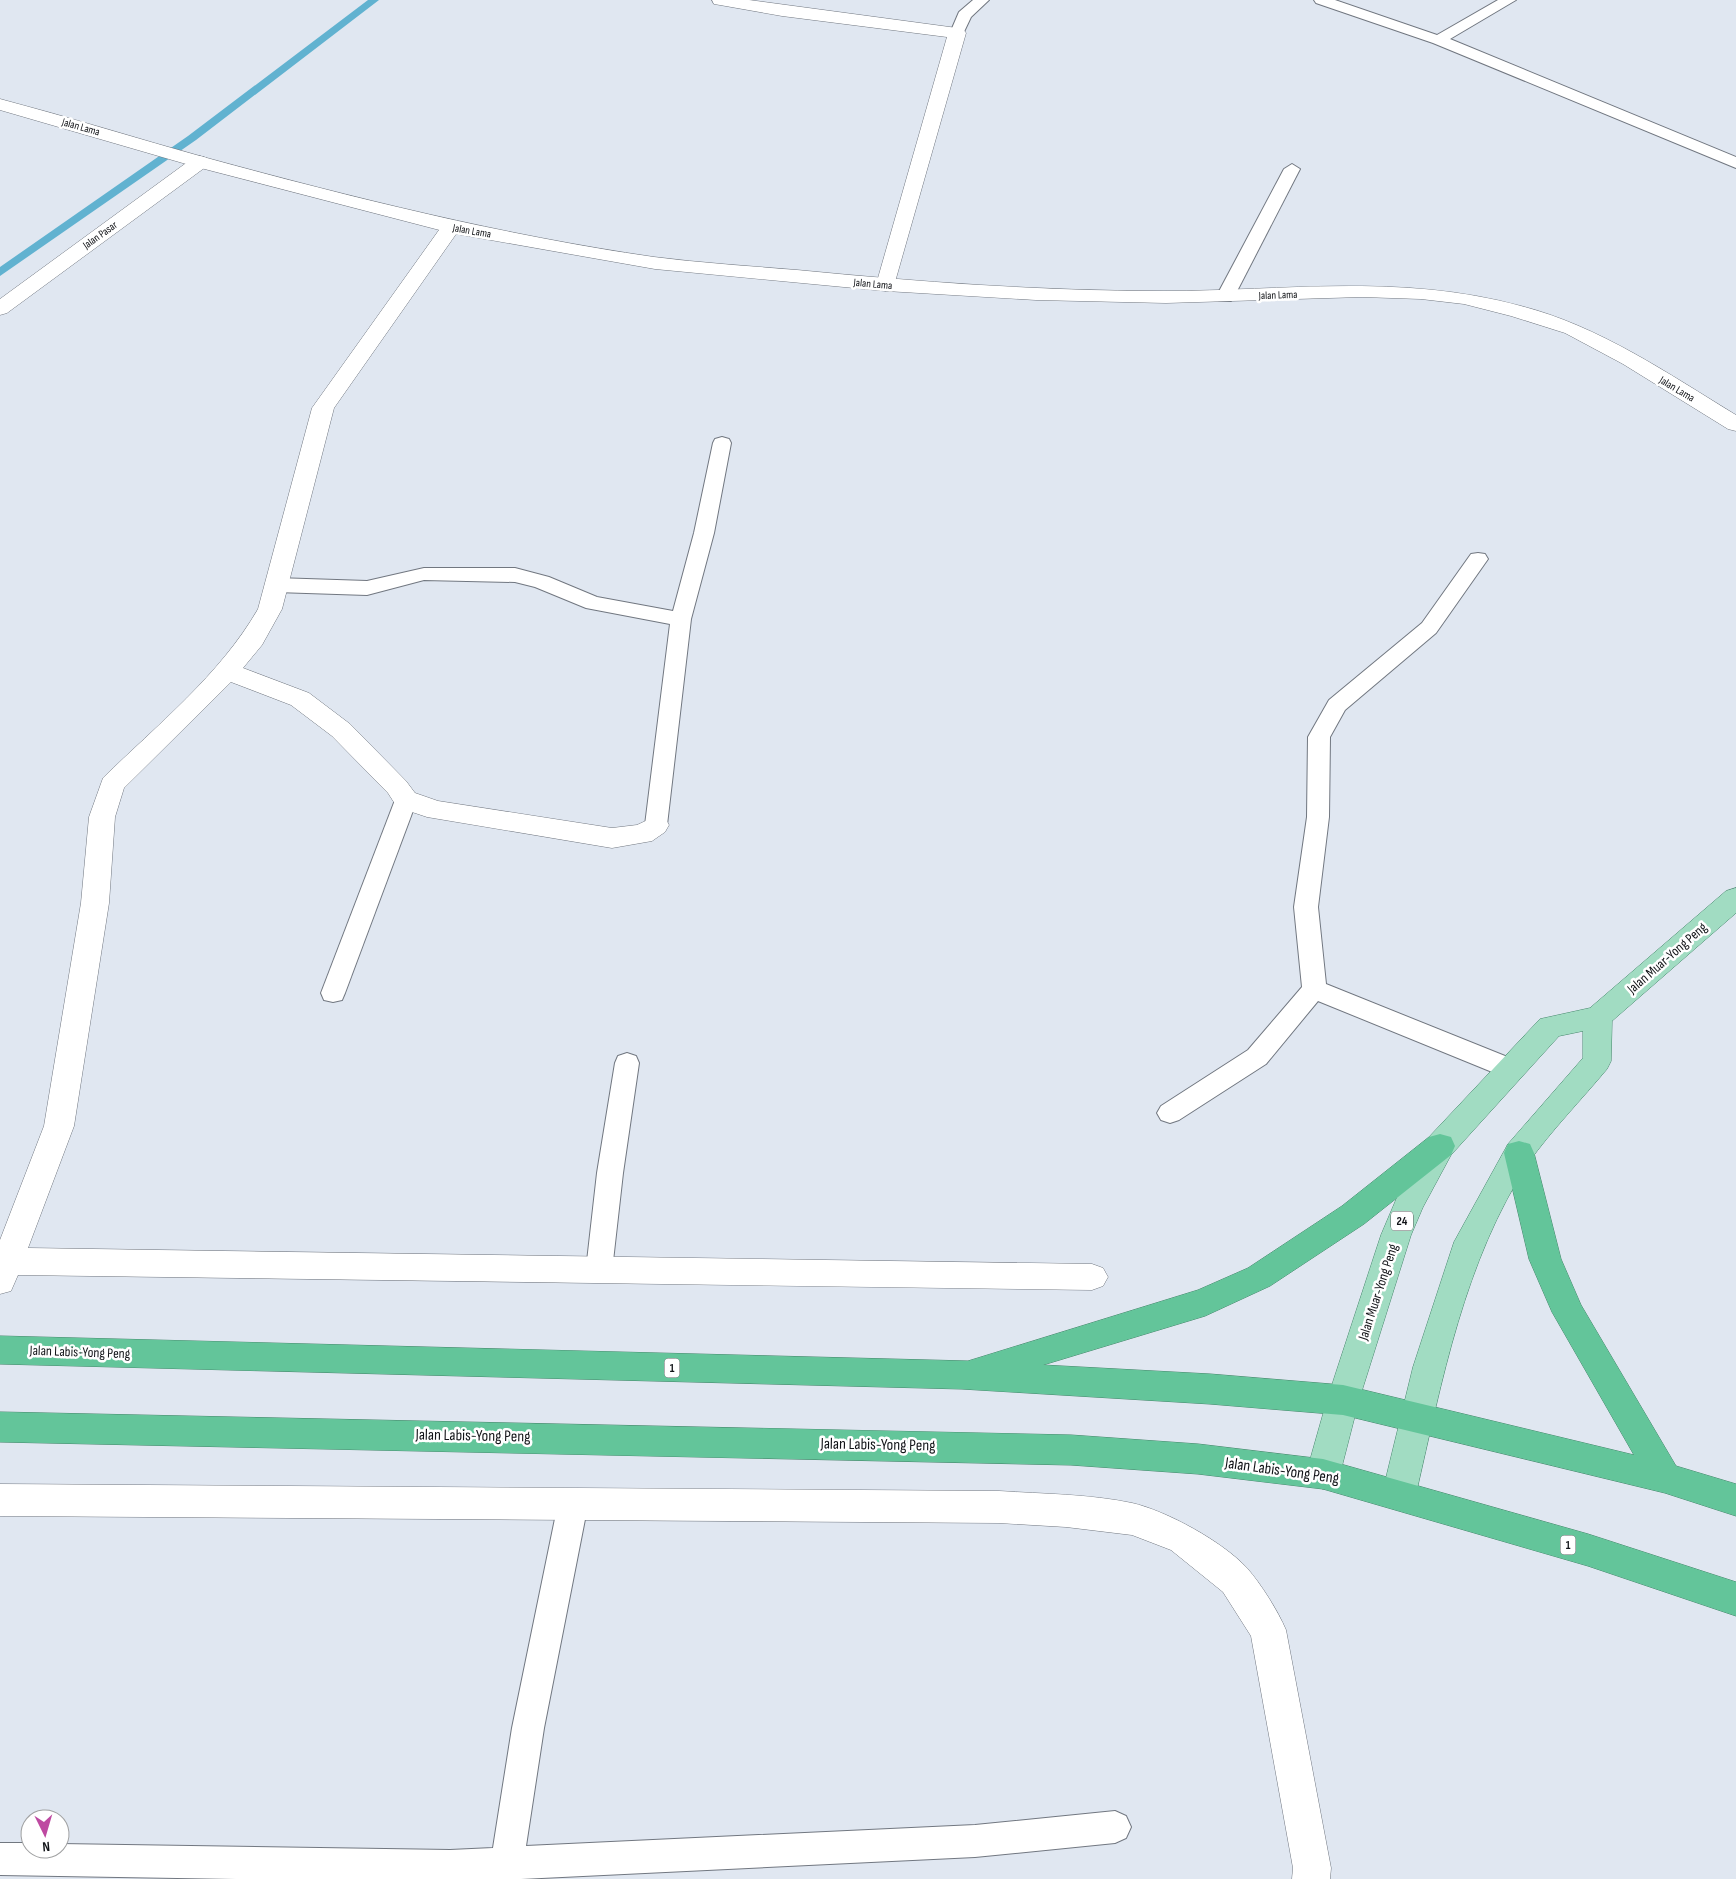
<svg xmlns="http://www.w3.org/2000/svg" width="1736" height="1879" font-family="'Sofia Sans Condensed',sans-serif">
<rect width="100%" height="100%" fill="#e0e7f1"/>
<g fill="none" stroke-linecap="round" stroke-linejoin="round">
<!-- stream -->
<polygon fill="#61b2d0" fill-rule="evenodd" points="368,0 379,0 196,140 0,276 0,267 188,136"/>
<defs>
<g id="lane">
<polygon points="973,0 989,0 971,17 962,36 952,36 950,33 959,12"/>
<polygon points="1314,0 1335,0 1437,35 1498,0 1516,0 1450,39 1736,157 1736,168 1433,43 1316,3"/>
<polygon points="1292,164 1300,169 1234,297 1231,301 1219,301 1216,297 1284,169"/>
<polygon points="722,437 729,439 731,443 714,533 691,619 667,825 664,831 656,833 648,831 645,825 670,624 586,608 535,587 515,582 424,580 367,595 276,592 269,590 266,585 269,580 276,578 367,581 424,568 515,568 549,577 597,597 673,611 694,533 713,443 715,439"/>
<polygon points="1478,553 1485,554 1488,559 1436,633 1345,710 1330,737 1329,817 1318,907 1326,984 1520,1062 1524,1069 1520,1076 1511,1079 1502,1076 1318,1001 1266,1064 1179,1120 1170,1123 1161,1120 1157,1113 1161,1106 1248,1050 1302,987 1294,907 1307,817 1308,737 1329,700 1422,623 1471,554"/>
<polygon points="406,792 414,794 417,800 345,993 342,1000 333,1002 324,1000 321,993 395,800 398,794"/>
<polygon points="627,1053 636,1056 639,1063 623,1173 612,1270 609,1278 599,1282 589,1278 586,1270 597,1173 615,1063 618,1056"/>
<polygon points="573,1490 583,1494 588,1504 544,1728 526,1846 975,1825 1115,1811 1126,1816 1131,1827 1126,1838 1115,1843 975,1857 521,1879 236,1879 0,1875 0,1843 30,1843 30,1849 60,1849 60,1844 450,1850 493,1848 512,1728 558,1504 563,1494"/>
</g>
<g id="street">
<polygon points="712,0 749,0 957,28 963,29 966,33 893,289 886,291 879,289 876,285 947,37 782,16 720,5 714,4"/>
<polygon points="200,156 207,158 209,162 207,166 7,313 0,315 0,299 193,158"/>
<path d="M451,221L458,223L461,227L334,408L282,609L262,645L243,668L309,693L350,724L406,781L415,793L438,801L612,828L637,825L656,816L665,818L669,825L665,832L652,841L612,848L427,817L397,807L388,793L332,736L291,705L231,682L124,788L115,817L109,903L74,1126L28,1248L1092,1264L1103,1268L1108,1277L1103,1286L1092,1290L18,1275L11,1291L0,1294V1240L44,1126L81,903L89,817L103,778C157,725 220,675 258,609L312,408L444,223Z"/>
<path d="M0,1484L999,1491C1043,1494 1089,1494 1132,1503C1167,1511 1223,1542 1247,1568C1261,1584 1278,1611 1286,1630L1331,1868L1330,1879H1292L1293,1868L1251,1636L1223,1592L1171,1550L1132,1535L1066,1527L999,1523L0,1516Z"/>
</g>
<path id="secondary" d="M0,99C69,117 138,139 207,158C354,198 502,235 654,257C701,263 749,266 797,270C919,282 1041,291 1164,291C1287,291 1399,273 1521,306C1599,326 1667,373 1736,415V431L1728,429L1623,364L1565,333L1511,316L1464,304L1421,299L1362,297L1166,303L1036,300L886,291L655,269L451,233L193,166L0,110Z"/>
<path id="primary" d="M1736,888V913L1612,1021L1611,1061L1607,1069C1583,1098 1550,1132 1529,1162C1464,1261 1442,1381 1416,1494L1411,1505L1399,1510L1387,1505L1382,1494L1413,1367L1454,1242L1508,1144L1583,1058V1031L1559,1036L1451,1155L1423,1207L1411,1235L1359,1400L1340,1474L1335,1485L1323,1489L1311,1485L1306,1474L1327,1400L1381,1235L1398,1195L1429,1137L1540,1019L1590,1008L1726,891Z"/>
<g id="highway">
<polygon points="1440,1134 1451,1137 1455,1146 1451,1155 1364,1224 1270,1286 1205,1316 1043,1365 1210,1374 1343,1385 1634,1455 1552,1312 1529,1259 1504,1153 1508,1144 1519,1141 1530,1144 1534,1153 1561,1259 1581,1305 1676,1466 1736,1484 1736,1516 1665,1493 1343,1415 1210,1404 962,1389 0,1364 0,1336 968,1361 1198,1290 1248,1268 1342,1206 1429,1137"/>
<polygon points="0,1412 1071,1435 1198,1444 1323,1459 1588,1534 1736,1582 1736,1616 1588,1566 1323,1489 1198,1474 1071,1465 0,1442"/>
</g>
</defs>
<!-- lane casing -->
<use href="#lane" stroke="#717780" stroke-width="2"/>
<!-- street casing -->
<use href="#street" stroke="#717780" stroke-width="1"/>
<!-- secondary casing -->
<use href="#secondary" stroke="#717780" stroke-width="1"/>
<!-- primary casing -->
<use href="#primary" stroke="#46876c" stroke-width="1"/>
<!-- highway casing -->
<use href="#highway" stroke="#46876c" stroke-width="1"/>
<!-- lane -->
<use href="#lane" fill="#fff" fill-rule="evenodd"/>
<!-- street -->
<use href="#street" fill="#fff" fill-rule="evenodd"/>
<!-- secondary -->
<use href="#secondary" fill="#fff" fill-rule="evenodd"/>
<!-- primary -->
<use href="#primary" fill="#a1dcc2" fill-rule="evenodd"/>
<!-- highway -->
<use href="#highway" fill="#63c59a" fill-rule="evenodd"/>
</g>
<g text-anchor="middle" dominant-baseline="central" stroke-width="5" stroke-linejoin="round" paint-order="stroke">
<!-- far-street labels -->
<g font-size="11" fill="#111317" stroke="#fff">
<text transform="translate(81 127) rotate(16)">Jalan Lama</text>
<text transform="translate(472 231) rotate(10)">Jalan Lama</text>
<text transform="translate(100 235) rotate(-36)">Jalan Pasar</text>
<text transform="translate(873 284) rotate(5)">Jalan Lama</text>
<text transform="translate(1278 295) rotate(-2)">Jalan Lama</text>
<text transform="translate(1677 389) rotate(31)">Jalan Lama</text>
</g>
<!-- shield labels -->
<g fill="#fff" stroke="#585a5d" stroke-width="1">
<rect x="1391" y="1211.5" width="22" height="19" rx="4"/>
<rect x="664.5" y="1358.5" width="15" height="19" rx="4"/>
<rect x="1560.5" y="1535.5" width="15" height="19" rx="4"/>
</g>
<g font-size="12" font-weight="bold" fill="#111317">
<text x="1402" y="1221">24</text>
<text x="672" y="1368">1</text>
<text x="1568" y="1545">1</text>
</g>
<!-- street labels -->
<g font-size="14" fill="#111317" stroke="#fff">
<text transform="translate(1667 958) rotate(-41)">Jalan Muar-Yong Peng</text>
<text transform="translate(1378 1292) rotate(-72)">Jalan Muar-Yong Peng</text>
<text transform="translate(80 1352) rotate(2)">Jalan Labis-Yong Peng</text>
</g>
<!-- near-street labels -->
<g font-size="16" fill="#111317" stroke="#fff">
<text transform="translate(473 1436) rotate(1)">Jalan Labis-Yong Peng</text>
<text transform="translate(878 1445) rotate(1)">Jalan Labis-Yong Peng</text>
<text transform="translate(1282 1471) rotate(8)">Jalan Labis-Yong Peng</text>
</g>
</g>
<!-- north arrow -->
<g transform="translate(45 1834) rotate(175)"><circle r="24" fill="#ffffff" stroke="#a0a1a2"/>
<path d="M0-4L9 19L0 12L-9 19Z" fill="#be49a1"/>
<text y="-8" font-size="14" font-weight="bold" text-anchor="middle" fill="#111317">N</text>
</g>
</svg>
